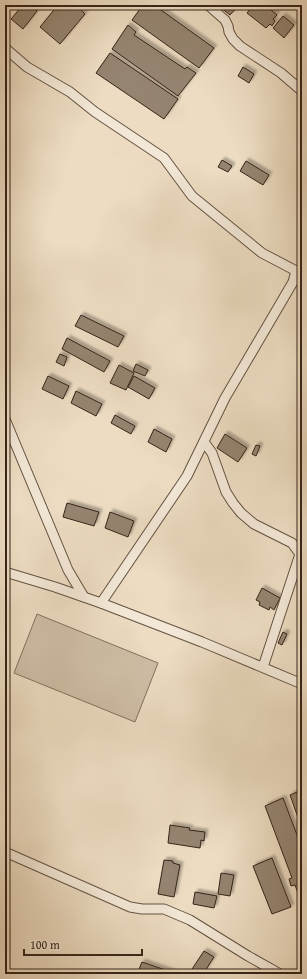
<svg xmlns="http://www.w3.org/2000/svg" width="307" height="979" font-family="'Gentium Book Plus',serif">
<defs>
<filter id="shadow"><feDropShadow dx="3" dy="-3" stdDeviation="1" flood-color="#0004"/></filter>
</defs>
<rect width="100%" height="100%" fill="#eddcc2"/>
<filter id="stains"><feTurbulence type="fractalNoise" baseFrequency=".005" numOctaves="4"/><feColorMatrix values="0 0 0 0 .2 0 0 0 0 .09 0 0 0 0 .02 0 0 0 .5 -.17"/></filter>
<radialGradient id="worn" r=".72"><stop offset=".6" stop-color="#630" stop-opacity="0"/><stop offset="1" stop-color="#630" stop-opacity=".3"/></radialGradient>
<!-- green -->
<polygon fill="#cebda5" stroke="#82705e" points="37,614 158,663 135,722 14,673"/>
<!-- building -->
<g fill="#958470" stroke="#352418" filter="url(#shadow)">
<polygon points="23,5 31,5 37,11 23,29 11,19"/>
<polygon points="58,5 76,5 85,14 60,44 40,27"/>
<polygon points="143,5 154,5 214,48 199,68 132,20"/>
<polygon points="222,5 239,5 230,15 220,7"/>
<polygon points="253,5 265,5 277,15 273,19 275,21 272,26 270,24 266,28 247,13"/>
<polygon points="283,16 294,25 284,38 273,28"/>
<polygon points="128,25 136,32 134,35 185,69 187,67 196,73 178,96 112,49"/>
<polygon points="110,53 178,99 164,119 96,73"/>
<polygon points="243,67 254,74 249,83 238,76"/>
<polygon points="222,160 232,166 228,172 218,167"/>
<polygon points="246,161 269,175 263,185 240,171"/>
<polygon points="81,315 124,336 118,347 75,326"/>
<polygon points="67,338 110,361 104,372 62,349"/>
<polygon points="60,354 67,357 64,366 56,362"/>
<polygon points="136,364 148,370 145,376 133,371"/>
<polygon points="119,365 134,373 126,390 110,383"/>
<polygon points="48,376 69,386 63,399 42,389"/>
<polygon points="134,376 155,388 149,399 128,387"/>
<polygon points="76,391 102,404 96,416 71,403"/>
<polygon points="115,415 135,426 131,434 111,423"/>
<polygon points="154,429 172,439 166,452 148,442"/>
<polygon points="225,434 247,448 238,462 217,448"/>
<polygon points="256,445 260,446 256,456 252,454"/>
<polygon points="67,503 99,512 94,526 63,517"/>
<polygon points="110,512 134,521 128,537 105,528"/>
<polygon points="262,588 280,598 274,610 270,607 269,610 259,605 260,602 256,600"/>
<polygon points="283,632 287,634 282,645 278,643"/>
<polygon points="302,790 302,829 290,795"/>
<polygon points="283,798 302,848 302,895 299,896 295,885 291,886 289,879 292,878 265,806"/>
<polygon points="170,825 190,828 189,830 205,832 204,841 201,840 200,848 168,843"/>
<polygon points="272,858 291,907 272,914 253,866"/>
<polygon points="164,860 173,861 173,863 180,865 174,897 158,894"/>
<polygon points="221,873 234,875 230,896 218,894"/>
<polygon points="195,892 217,896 214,908 193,904"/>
<polygon points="204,951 214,957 203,974 200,974 192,969"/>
<polygon points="142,962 177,974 137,974"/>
</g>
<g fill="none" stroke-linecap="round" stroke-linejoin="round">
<defs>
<g id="street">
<polyline points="208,5 225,20 228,26 229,32 233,39 240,46 281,73 302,91"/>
<polyline points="5,48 27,67 70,92 95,112 164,158 192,196 262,253 302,274"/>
<polyline points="5,419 68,570 84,597"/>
<polyline points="204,442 212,453 226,492 233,503 241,513 254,524 292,543 300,554 263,667"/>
<polyline points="5,572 55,587 101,603 202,642 302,684"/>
<polyline points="101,603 187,476 225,398 293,282 296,271"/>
<polyline points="5,852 130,907 142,909 164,909 190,920 248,956 280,974"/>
</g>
</defs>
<!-- street casing -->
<use href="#street" stroke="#635242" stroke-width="11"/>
<!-- street -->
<use href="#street" stroke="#f3e8d7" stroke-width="9"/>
</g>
<!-- margin -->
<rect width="307" height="979" fill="none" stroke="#eddcc2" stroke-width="20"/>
<rect x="6" y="6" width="295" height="967" fill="none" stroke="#352418" stroke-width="2"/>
<rect x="10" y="10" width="287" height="959" fill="none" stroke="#352418"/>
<!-- scale -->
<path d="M24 949v6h118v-6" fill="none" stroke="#352418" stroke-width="2"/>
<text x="30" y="949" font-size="12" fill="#352418" stroke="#f3e8d7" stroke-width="3" paint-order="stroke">100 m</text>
<rect width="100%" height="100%" filter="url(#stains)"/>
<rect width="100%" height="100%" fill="url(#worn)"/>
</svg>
